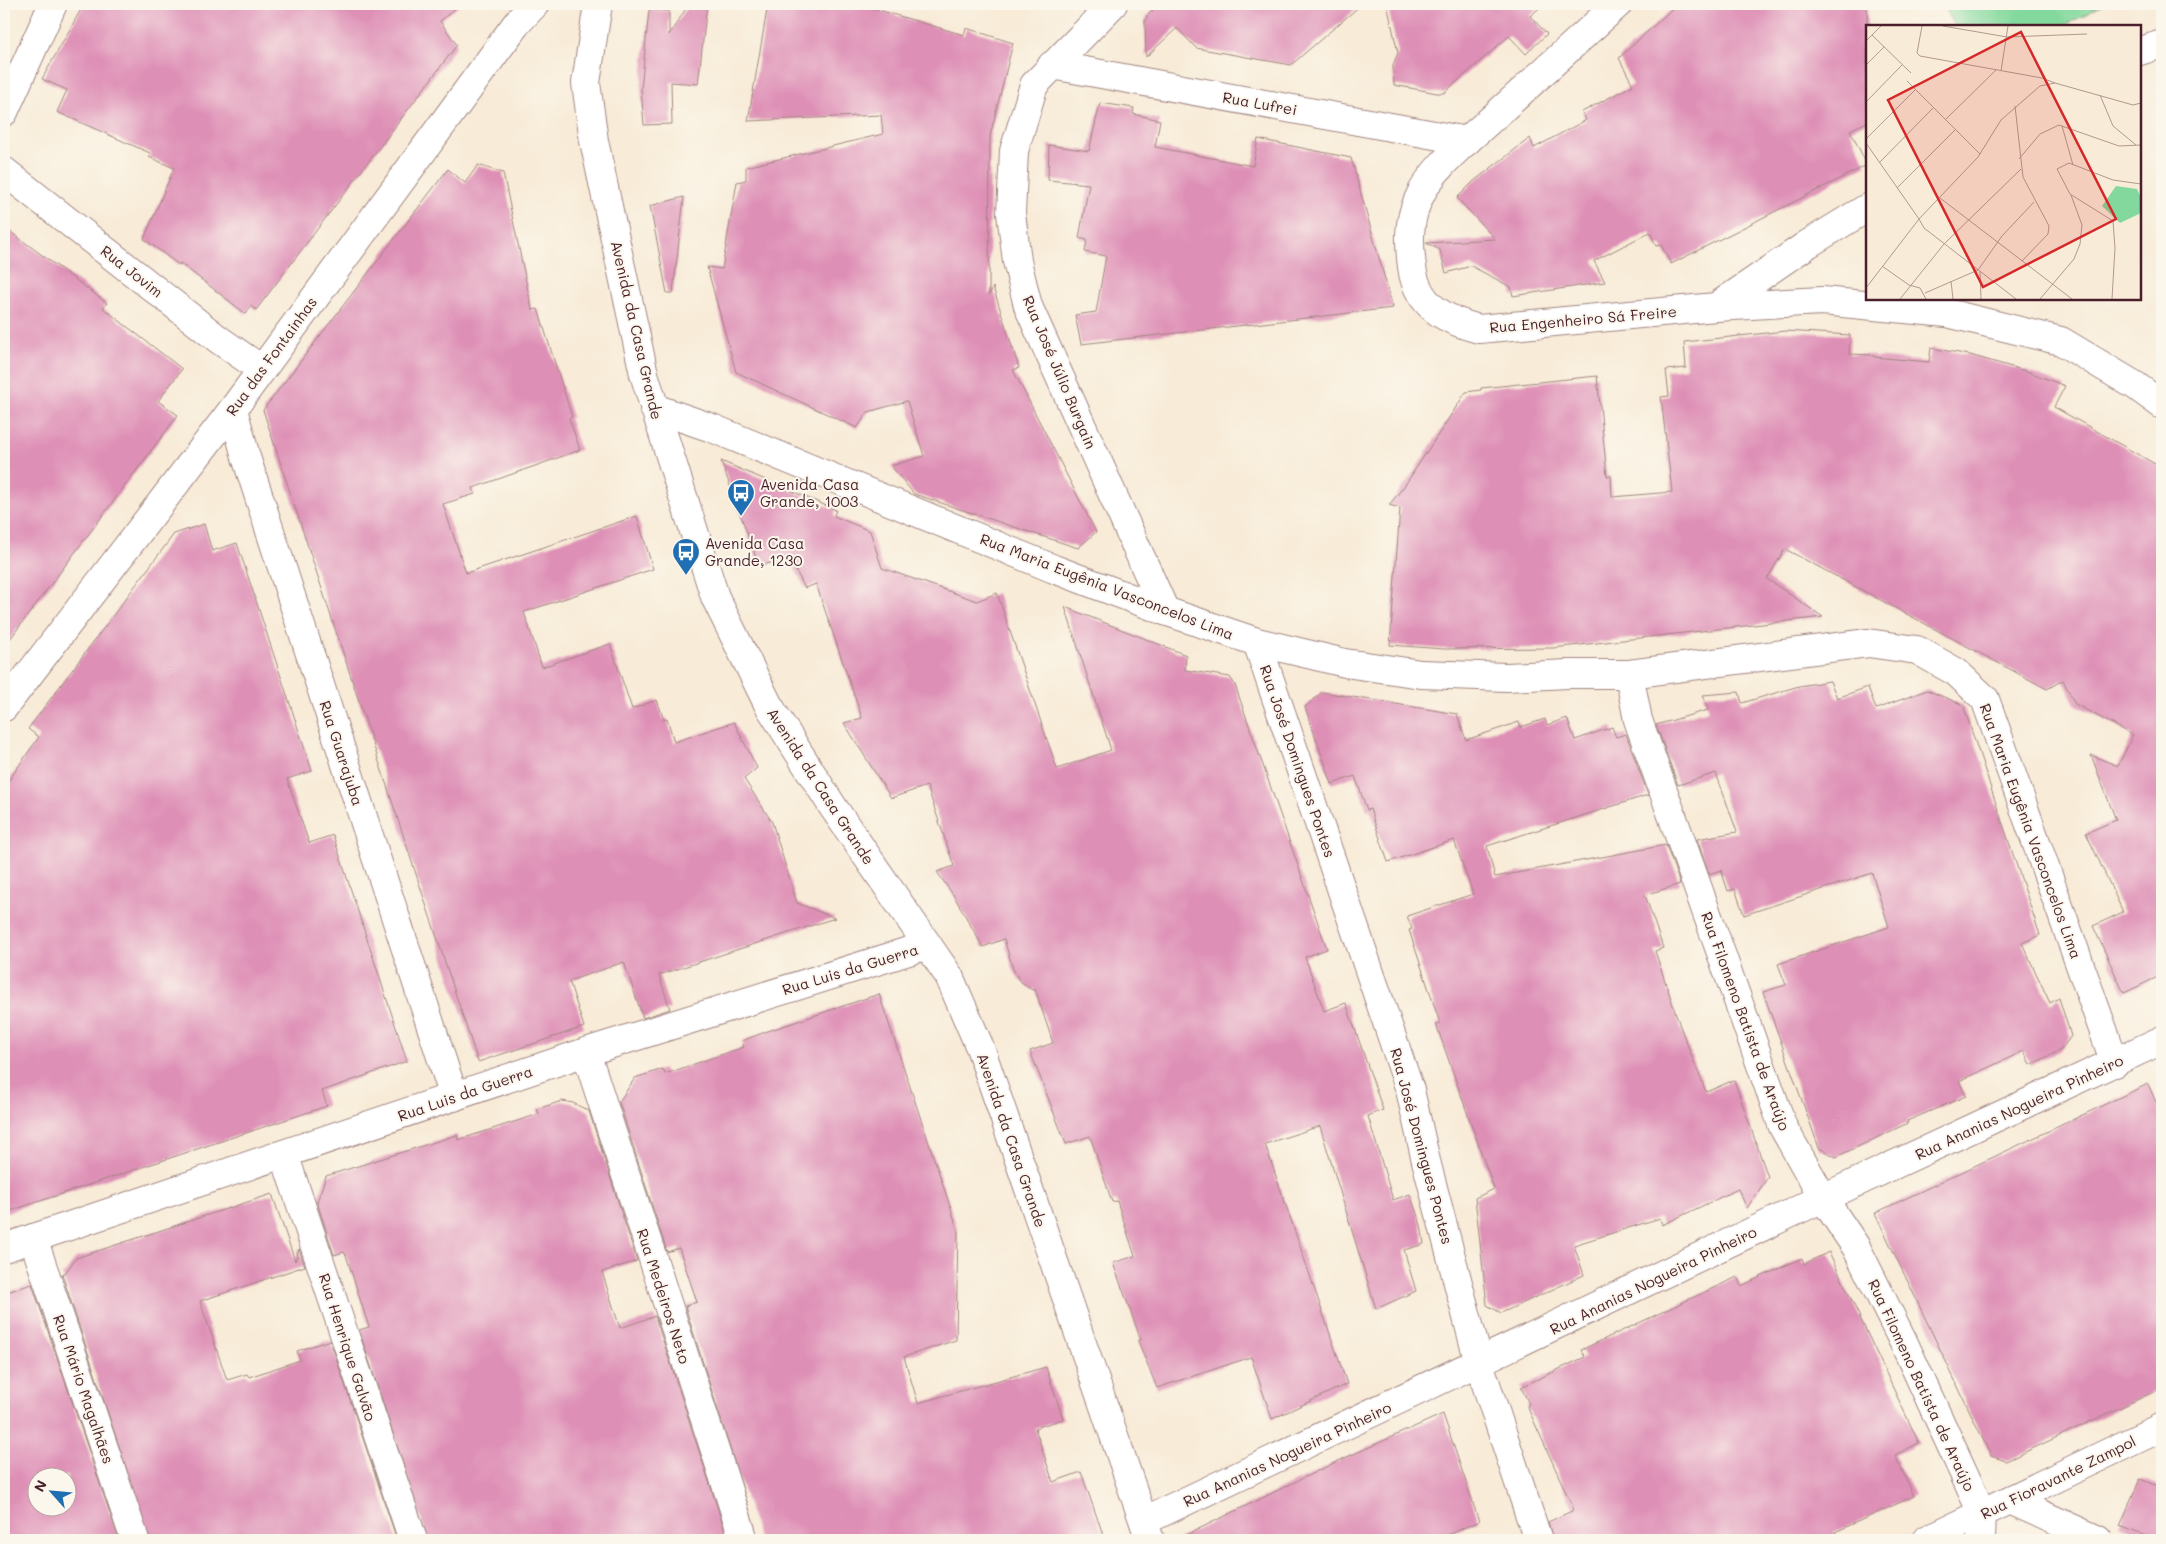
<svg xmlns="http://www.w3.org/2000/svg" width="2166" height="1544" font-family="Mali,sans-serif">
<rect width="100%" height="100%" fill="#fbf7ec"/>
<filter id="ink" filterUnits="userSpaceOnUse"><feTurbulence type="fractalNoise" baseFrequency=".02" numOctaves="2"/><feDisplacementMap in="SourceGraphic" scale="10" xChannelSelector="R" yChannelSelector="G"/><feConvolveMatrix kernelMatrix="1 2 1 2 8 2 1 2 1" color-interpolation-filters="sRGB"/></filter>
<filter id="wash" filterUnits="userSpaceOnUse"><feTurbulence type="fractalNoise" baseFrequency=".0096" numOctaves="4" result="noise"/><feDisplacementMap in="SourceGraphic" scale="20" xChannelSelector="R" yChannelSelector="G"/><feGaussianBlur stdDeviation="1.12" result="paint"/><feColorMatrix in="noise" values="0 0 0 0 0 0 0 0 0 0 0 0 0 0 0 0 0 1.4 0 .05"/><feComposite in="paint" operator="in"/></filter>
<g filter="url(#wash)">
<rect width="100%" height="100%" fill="#f8ebd7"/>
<!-- green -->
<polygon fill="#83d99d" stroke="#667c64" points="1943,4 2104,4 2064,26 1955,26"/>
<g id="blocks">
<!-- building -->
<g fill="#de8fb6" fill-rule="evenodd">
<polygon points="84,4 461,4 440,21 457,45 256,310 251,306 246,314 180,263 179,265 144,239 174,168 149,157 150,153 57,112 67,90 42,79"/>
<polygon points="689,4 707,4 698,84 671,82 672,124 644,125 641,89 649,10 669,11 669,35"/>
<polygon points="768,4 858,4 964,35 966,28 1013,43 990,136 989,295 993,287 1019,368 1013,370 1096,532 1078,548 914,494 891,466 924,456 907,401 868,412 857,428 736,372 707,267 722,269 737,182 746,180 746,167 883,134 881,115 748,121"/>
<polygon points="1154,4 1362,4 1291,65 1196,48 1177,28 1146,57 1145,21 1148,15 1156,7"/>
<polygon points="1387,4 1544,4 1530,16 1547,34 1526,54 1509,36 1444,93 1437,93 1394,85 1393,65 1398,53"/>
<polygon points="1677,4 1867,4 1867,122 1850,130 1867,165 1671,264 1661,245 1656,246 1650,232 1594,261 1605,282 1513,296 1511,287 1471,266 1446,273 1440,250 1426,243 1495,239 1457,198 1474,181 1530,138 1534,148 1586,120 1582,112 1633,85 1619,58"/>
<polygon points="1100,103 1134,108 1133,114 1160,120 1155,147 1253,166 1258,139 1351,158 1393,308 1081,344 1075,315 1096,312 1106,256 1085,252 1087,240 1079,238 1089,184 1048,180 1049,145 1089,151"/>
<polygon points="478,165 503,173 532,310 538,309 572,417 569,418 580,450 473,488 475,494 443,504 466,573 637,516 653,569 524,612 542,667 610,644 632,709 657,700 664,720 667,718 674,742 734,722 757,768 744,779 772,822 797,903 835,918 659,975 670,1009 643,1018 624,962 569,981 584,1027 478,1062 263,410 448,169 465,183"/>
<polygon points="684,197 673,293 667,293 650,206"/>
<polygon points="4,227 107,303 103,308 182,369 158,401 178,415 4,647"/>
<polygon points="1785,331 1850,335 1849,354 1874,355 1874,357 1929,362 1931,348 1970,355 2029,372 2065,386 2054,407 2162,468 2162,975 2124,993 2093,926 2123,912 2086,833 2116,820 2091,755 2118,766 2133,735 2075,704 2063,680 2047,689 1785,549 1767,579 1823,617 1553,648 1444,649 1390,645 1400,508 1389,505 1405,485 1466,392 1481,390 1481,388 1597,376 1607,476 1611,476 1612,497 1672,492 1661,397 1669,396 1666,370 1686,368 1684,342"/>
<polygon points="721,461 836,510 834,516 870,531 882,568 977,601 997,593 1057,769 1111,750 1065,607 1186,655 1185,670 1230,677 1235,685 1327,949 1305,957 1324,1011 1346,1003 1383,1110 1368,1116 1393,1200 1410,1194 1421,1225 1424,1244 1404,1250 1416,1291 1376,1309 1320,1126 1265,1144 1347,1384 1272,1419 1251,1357 1157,1388 1138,1341 1141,1340 1113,1263 1135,1256 1117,1201 1112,1202 1090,1136 1066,1144 1030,1051 1053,1043 1035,989 1032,990 1019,980 1013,969 1004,939 983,947 954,896 937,872 954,866 927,786 891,798 844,723 862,718 816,584 805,588 789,558 759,566"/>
<polygon points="204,524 212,551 237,543 312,771 287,779 309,843 333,835 407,1061 322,1091 327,1106 4,1213 4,787 39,737 28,729 174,534"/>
<polygon points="1830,681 1837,698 1868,687 1876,709 1927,690 1963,705 2040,935 2022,943 2050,1003 2059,998 2071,1036 2061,1050 2030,1065 2024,1051 1959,1081 1966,1096 1907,1121 1908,1123 1836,1157 1819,1148 1763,992 1786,985 1778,964 1889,927 1872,873 1744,915 1735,889 1728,891 1721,870 1709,874 1697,839 1737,832 1716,773 1678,785 1656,725 1708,710 1703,695 1739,692 1742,703 1799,686"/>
<polygon points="1322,692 1457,714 1466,740 1519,722 1521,727 1545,719 1547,725 1567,718 1575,740 1612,727 1616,737 1626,734 1648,795 1487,846 1495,877 1666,845 1680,884 1645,895 1663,948 1655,951 1680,1026 1706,1092 1734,1080 1768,1177 1747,1208 1738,1189 1662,1225 1660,1218 1574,1245 1584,1275 1501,1313 1487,1305 1475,1198 1494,1189 1436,1024 1440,1023 1409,930 1412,929 1407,916 1473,894 1454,840 1388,862 1370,809 1367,810 1355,776 1332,784 1305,707"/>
<polygon points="879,994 958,1230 956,1340 904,1357 918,1403 1046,1367 1063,1419 1035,1428 1053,1482 1081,1472 1105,1540 759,1540 685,1306 697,1302 679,1248 667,1252 619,1102 635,1078 663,1069 665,1074 744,1047 742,1041 765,1032"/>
<polygon points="2148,1084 2162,1116 2162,1388 2006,1461 1991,1456 1875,1213"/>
<polygon points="562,1101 573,1103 589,1111 637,1261 602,1272 620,1328 655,1316 728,1540 428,1540 359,1330 369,1327 346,1255 344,1252 334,1255 317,1202 326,1176 457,1135 458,1140 539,1114 537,1109"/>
<polygon points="272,1194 295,1261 299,1249 305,1266 200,1301 227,1380 247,1374 249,1377 300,1360 297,1351 330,1340 397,1540 150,1540 62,1274 65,1273 76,1258"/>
<polygon points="1829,1252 1919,1443 1895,1455 1914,1496 1835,1532 1839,1540 1553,1540 1548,1522 1574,1510 1527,1406 1529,1404 1521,1387 1585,1357 1581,1350 1737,1277 1741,1286 1802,1258 1804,1264"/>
<path d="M32,1284L119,1540H4V1293ZM38,1476H68V1506H38Z"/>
<polygon points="1443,1414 1479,1521 1437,1540 1176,1540 1336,1462"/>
<polygon points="2140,1479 2162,1488 2162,1540 2155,1540 2120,1526"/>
</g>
</g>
</g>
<g filter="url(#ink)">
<use href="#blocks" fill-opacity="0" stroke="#a18581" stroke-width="1"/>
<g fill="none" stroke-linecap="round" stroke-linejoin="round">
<defs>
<g id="street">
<polyline points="1113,4 1034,85 1014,151 1011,213 1017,261 1028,306 1165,611"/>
<path d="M1618,4C1578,40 1538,77 1497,114C1470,139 1433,165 1418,200C1408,223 1409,243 1412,267C1417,306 1445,320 1479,329L1716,307L1808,244L1867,208"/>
<polyline points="2140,51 2162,44"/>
<polyline points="1052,65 1467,141"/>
<polyline points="4,112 53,4"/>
<polyline points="4,171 218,339 261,369"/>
<polyline points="1716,307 1822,301 1947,313 2061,341 2136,386 2162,405"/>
<polyline points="654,408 712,428 1054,569 1165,611 1257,642 1345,663 1421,674 1507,677 1568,674 1629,674 1868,643 1917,650 1956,672 1985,699 2115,1063"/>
<polyline points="233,409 246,457 454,1097"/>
<polyline points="1257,642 1410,1090 1426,1161 1479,1363 1538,1540"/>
<polyline points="1629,674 1638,720 1783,1127 1823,1198 1856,1247 1903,1341 1982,1513 1981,1540"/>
<polyline points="4,707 233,409 517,23 535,4"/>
<polyline points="586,1052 744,1540"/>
<polyline points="284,1154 413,1540"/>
<polyline points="33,1238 135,1540"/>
<polyline points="4,1248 586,1052 928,945"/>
<polyline points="2010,1500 2098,1540"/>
<polyline points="1144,1521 1823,1198 2162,1040"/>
<polyline points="1926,1540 2162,1427"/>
</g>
<polyline id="secondary" points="598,4 586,83 594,141 644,374 715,597 768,704 833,807 949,976 981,1050 1150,1540"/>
</defs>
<!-- street casing -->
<use href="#street" stroke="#a18581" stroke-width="30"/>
<!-- secondary casing -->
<use href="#secondary" stroke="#a18581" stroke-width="30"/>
<!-- street -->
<use href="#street" stroke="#fff" stroke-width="28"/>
<!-- secondary -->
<use href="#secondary" stroke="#fff" stroke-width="28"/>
</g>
</g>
<!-- icons -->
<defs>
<symbol id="bus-pin" viewBox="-11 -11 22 30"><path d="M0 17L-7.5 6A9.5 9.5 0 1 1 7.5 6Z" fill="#1f6fb2" stroke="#fbf7ec"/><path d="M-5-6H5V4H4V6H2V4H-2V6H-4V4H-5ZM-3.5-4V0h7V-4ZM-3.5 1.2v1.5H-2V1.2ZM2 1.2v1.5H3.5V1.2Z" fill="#fff"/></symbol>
</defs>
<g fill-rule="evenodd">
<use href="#bus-pin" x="725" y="477" width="32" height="43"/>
<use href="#bus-pin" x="670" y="536" width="32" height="43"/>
</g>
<g text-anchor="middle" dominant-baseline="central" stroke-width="4" stroke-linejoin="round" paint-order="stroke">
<!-- street labels -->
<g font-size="15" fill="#4a1f2b" stroke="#fbf7ec">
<text transform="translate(1260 103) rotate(10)">Rua Lufrei</text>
<text transform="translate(132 271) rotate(38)">Rua Jovim</text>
<text transform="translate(1583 319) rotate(-5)">Rua Engenheiro Sá Freire</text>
<text transform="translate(637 330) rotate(77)">Avenida da Casa Grande</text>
<text transform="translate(271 356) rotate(-54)">Rua das Fontainhas</text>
<text transform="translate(1060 372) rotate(67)">Rua José Júlio Burgain</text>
<text transform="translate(1107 586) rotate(21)">Rua Maria Eugênia Vasconcelos Lima</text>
<text transform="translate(342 753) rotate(72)">Rua Guarajuba</text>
<text transform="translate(1298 761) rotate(71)">Rua José Domingues Pontes</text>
<text transform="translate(821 786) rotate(57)">Avenida da Casa Grande</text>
<text transform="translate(2031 831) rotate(70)">Rua Maria Eugênia Vasconcelos Lima</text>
<text transform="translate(850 969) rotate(-17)">Rua Luis da Guerra</text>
<text transform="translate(1746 1021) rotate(70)">Rua Filomeno Batista de Araújo</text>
<text transform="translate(465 1093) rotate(-19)">Rua Luis da Guerra</text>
<text transform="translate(2019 1107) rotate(-25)">Rua Ananias Nogueira Pinheiro</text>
<text transform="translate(1012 1140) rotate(71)">Avenida da Casa Grande</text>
<text transform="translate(1422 1146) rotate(75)">Rua José Domingues Pontes</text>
<text transform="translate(1653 1280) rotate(-26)">Rua Ananias Nogueira Pinheiro</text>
<text transform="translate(664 1296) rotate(72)">Rua Medeiros Neto</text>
<text transform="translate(348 1347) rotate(72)">Rua Henrique Galvão</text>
<text transform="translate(1922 1385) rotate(65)">Rua Filomeno Batista de Araújo</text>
<text transform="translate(84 1389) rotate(71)">Rua Mário Magalhães</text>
<text transform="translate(1287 1454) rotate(-25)">Rua Ananias Nogueira Pinheiro</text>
<text transform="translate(2058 1477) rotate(-26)">Rua Fioravante Zampol</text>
</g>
<!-- poi labels -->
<g font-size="15" fill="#4a1f2b" stroke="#fbf7ec" text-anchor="start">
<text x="760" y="484">Avenida Casa<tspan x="760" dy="17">Grande, 1003</tspan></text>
<text x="705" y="543">Avenida Casa<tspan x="705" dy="17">Grande, 1230</tspan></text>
</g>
</g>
<!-- overview -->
<g transform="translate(1866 25)">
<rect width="275" height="275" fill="#f8ebd7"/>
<path d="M250,161L271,164L275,173V188L254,198L236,181Z" fill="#83d99d"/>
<path fill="none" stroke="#b29992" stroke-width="1" d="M56,1L51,28L54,31L176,53L189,58M77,1L141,12L221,9M6,10L45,48M0,16L15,1M0,40L18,22M135,46L142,1M41,56L114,129M234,70L247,101L270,120M0,77L36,40M149,81L157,152L183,201L182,209L156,236M80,94L130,45M196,101L207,140M0,114L50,64M0,118L53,194M153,134L174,109L193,100L253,121L275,120M13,138L68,82M31,163L90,104M74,173L206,274M53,194L58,203L150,274M16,241L43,260L54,263L60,274M114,247L115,274M85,256L87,274M0,263L53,194L112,132L135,95L174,61L189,58L267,80L275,78M59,268L112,245L136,211L168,177M34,274L78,219L155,144M174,274L208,234L214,219L216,200L205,170M246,274L249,223L247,196L204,169L191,144L203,138L247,155L275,159"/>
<path fill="#d62828" fill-opacity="0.15" stroke="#d62828" stroke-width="2.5" d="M155,7L250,194L117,262L22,75Z"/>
<rect width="275" height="275" fill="none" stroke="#4a1f2b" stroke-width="2.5"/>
</g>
<!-- margin -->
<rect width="2166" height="1544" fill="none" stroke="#fbf7ec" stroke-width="20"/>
<!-- north arrow -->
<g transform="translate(52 1492) rotate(297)"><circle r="24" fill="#fbf7ec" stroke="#b4a19f"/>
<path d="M0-4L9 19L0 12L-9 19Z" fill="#1f6fb2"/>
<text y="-8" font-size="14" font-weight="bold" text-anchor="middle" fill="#4a1f2b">N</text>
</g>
</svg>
